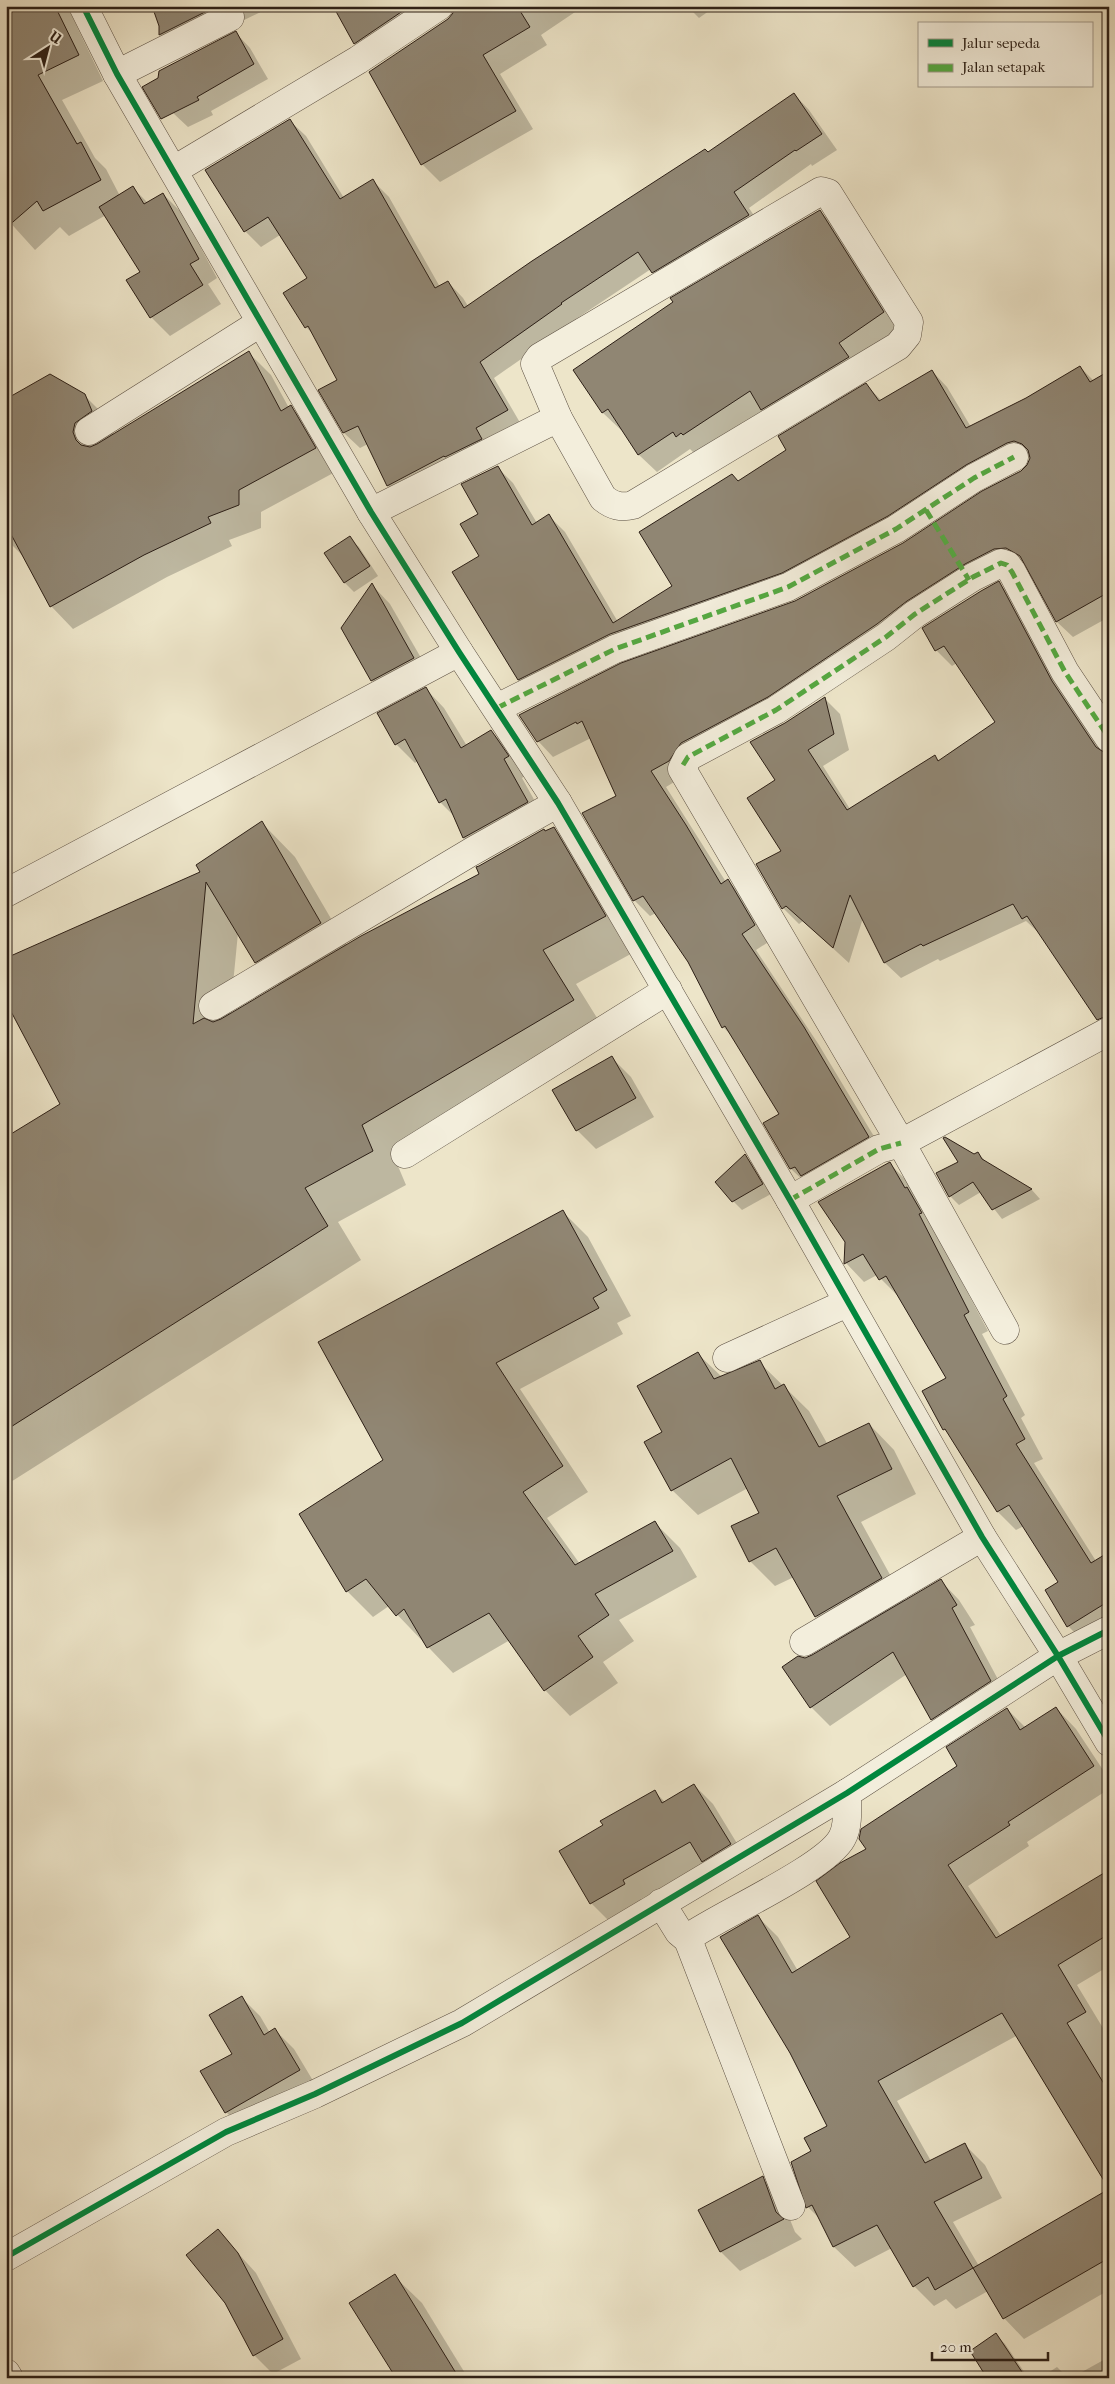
<svg xmlns="http://www.w3.org/2000/svg" width="1115" height="2384" font-family="'IM FELL French Canon',serif">
<rect width="100%" height="100%" fill="#ede5c9"/>
<filter id="stains"><feTurbulence type="fractalNoise" baseFrequency=".004" numOctaves="4"/><feColorMatrix values="0 0 0 0 .2 0 0 0 0 .09 0 0 0 0 .02 0 0 0 .5 -.17"/></filter>
<radialGradient id="worn" r=".72"><stop offset=".6" stop-color="#630" stop-opacity="0"/><stop offset="1" stop-color="#630" stop-opacity=".3"/></radialGradient>
<!-- shadow -->
<g fill="#0003" fill-rule="evenodd">
<polygon points="6,6 67,6 103,81 62,100 95,158 106,169 120,196 133,188 148,203 163,194 182,213 217,278 208,284 221,304 170,336 151,317 142,272 106,215 69,236 60,227 35,250 6,218"/>
<polygon points="153,6 265,6 267,9 178,52 160,35 160,26"/>
<polygon points="333,6 584,6 541,35 547,45 500,74 533,129 440,182 422,164 448,20 455,8 449,10 372,61 355,43"/>
<polygon points="687,6 716,6 699,18"/>
<polygon points="236,33 250,48 268,79 211,111 213,115 188,127 173,113"/>
<polygon points="794,94 809,110 837,150 812,166 811,164 749,208 764,231 669,287 651,269 576,319 577,320 494,378 522,426 404,501 388,486 368,444 360,448 344,433 320,391 339,380 316,337 306,327 284,294 309,279 280,235 261,247 245,231 290,121 306,136 344,198 373,181 389,197 440,287 448,282 463,298 468,306 708,153"/>
<polygon points="820,211 837,229 901,330 694,453 690,449 657,472 639,455 622,429 621,430 603,413 575,370"/>
<polygon points="249,353 271,375 289,408 291,407 313,429 337,471 261,512 261,528 229,540 232,546 167,577 73,629 51,606 25,558 12,545 6,549 6,401 84,395 107,418 114,435"/>
<polygon points="1080,367 1094,381 1109,372 1109,617 1073,637 1057,622 1027,565 1022,563 696,759 684,776 666,787 726,882 728,881 744,897 770,941 756,950 819,1045 884,1153 807,1184 791,1169 765,1124 781,1114 735,1039 723,1027 689,961 656,913 650,916 634,900 617,797 591,738 553,757 538,741 904,544 1022,472 1029,466 1031,457 1023,459 534,695 518,680 481,556 480,514 497,467 513,483 537,523 549,516 565,532 618,622 674,586 738,482 788,451 866,385 882,401 932,371 947,387 971,427 1027,399"/>
<polygon points="349,538 359,547 378,576 354,592 345,583 326,553"/>
<polygon points="999,583 1015,599 1067,698 1105,754 1109,754 1108,1025 1092,1009 1040,934 1026,921 940,961 938,959 901,978 885,963 863,918 849,963 803,921 799,924 783,908 782,851 777,781 785,724 824,698 840,714 849,750 823,766 850,809 935,757 940,761 997,723 957,663 952,666 936,650"/>
<polygon points="372,585 390,604 432,677 391,699 372,680"/>
<polygon points="426,689 444,708 467,746 491,731 510,750 526,775 522,778 546,821 483,857 464,838 456,818 440,802 418,761 415,763 396,744"/>
<path d="M262,823L295,857L347,946L481,874L554,828L587,862L638,950L576,984L607,1034L395,1159L406,1185L338,1222L361,1260L6,1485V1138L62,1104L202,873ZM238,933L256,962L280,986L230,1015Z"/>
<polygon points="612,1058 631,1077 654,1117 596,1149 577,1130"/>
<polygon points="978,1153 988,1164 1032,1190 1040,1199 1002,1219 981,1192 959,1205 950,1196 974,1155"/>
<polygon points="745,1156 754,1165 771,1194 742,1210 733,1201"/>
<polygon points="890,1164 909,1183 988,1331 982,1334 1025,1415 1021,1418 1043,1459 1034,1463 1096,1561 1109,1560 1109,1632 1087,1645 1068,1626 1060,1583 1024,1526 1016,1530 998,1512 952,1437 944,1429 948,1379 900,1298 877,1275 864,1282 846,1263"/>
<polygon points="562,1211 588,1237 631,1316 617,1323 623,1334 520,1389 588,1492 547,1518 580,1564 655,1523 680,1548 697,1577 619,1620 634,1641 603,1662 618,1683 570,1716 545,1690 510,1640 453,1673 389,1606 373,1617 347,1591 301,1515 385,1461"/>
<polygon points="698,1354 722,1377 759,1362 809,1411 828,1445 869,1424 894,1450 916,1494 861,1522 905,1602 941,1581 959,1600 975,1625 970,1627 1009,1700 951,1738 932,1719 907,1674 830,1726 811,1707 805,1659 840,1640 816,1616 794,1577 775,1586 750,1561 761,1513 748,1488 698,1515 672,1490 664,1432"/>
<polygon points="1056,1708 1076,1729 1109,1779 1109,1789 1027,1842 1029,1846 968,1886 1001,1936 1109,1871 1109,1966 1077,1985 1109,2038 1109,2187 1018,2035 897,2101 931,2161 965,2145 985,2165 1002,2198 953,2222 979,2266 1109,2190 1109,2290 1024,2339 1004,2318 988,2291 956,2309 946,2299 934,2306 914,2286 892,2248 855,2267 834,2247 821,2220 808,2207 812,2152 829,2126 758,1917 778,1937 798,1971 851,1937 867,1849 959,1766 1007,1709 1026,1728"/>
<polygon points="694,1785 713,1804 749,1863 705,1863 641,1899 643,1903 610,1922 591,1903 654,1791 666,1803"/>
<polygon points="242,1998 260,2016 270,2033 275,2030 294,2049 318,2089 245,2131 226,2112"/>
<polygon points="762,2178 781,2197 795,2232 802,2239 740,2271 721,2252 700,2210"/>
<polygon points="218,2231 256,2273 301,2359 273,2374 254,2355"/>
<polygon points="394,2276 422,2303 468,2378 398,2378"/>
<polygon points="996,2335 1005,2344 1027,2376 1024,2378"/>
<polygon points="1109,2357 1109,2378 1071,2378"/>
<polygon points="1057,2367 1068,2378 1040,2378"/>
</g>
<!-- building -->
<g fill="#908673" stroke="#2c1f16" fill-rule="evenodd">
<polygon points="6,6 55,6 79,55 38,75 77,144 81,142 101,180 43,211 37,201 6,228"/>
<polygon points="152,6 217,6 159,35 159,26"/>
<polygon points="333,6 410,6 354,44"/>
<polygon points="454,6 517,6 530,27 483,55 516,111 421,165 369,72 448,19 453,13"/>
<polygon points="236,31 254,64 197,97 199,100 161,119 142,87 158,78 159,71"/>
<polygon points="794,93 822,134 796,151 795,150 734,192 749,215 652,273 638,252 561,303 562,304 480,362 508,410 476,428 482,439 445,457 444,456 387,486 358,426 343,433 318,390 337,380 308,326 305,328 283,293 307,278 268,217 244,232 205,170 290,119 340,199 373,179 435,288 448,281 464,308 532,261 705,149 708,152"/>
<polygon points="133,186 144,204 163,193 199,259 190,264 203,285 150,318 126,280 140,272 99,207"/>
<polygon points="820,210 884,312 839,343 849,357 761,410 750,391 683,435 681,433 676,437 673,432 638,455 608,409 602,413 573,370 673,302 670,298"/>
<polygon points="249,351 281,411 291,405 316,448 239,490 239,505 208,517 211,523 144,555 50,607 6,525 6,399 50,374 85,394 92,411 75,423 73,432 76,440 81,445 90,447 97,444"/>
<polygon points="1080,366 1090,382 1109,371 1109,592 1056,622 1020,556 1006,548 994,549 965,564 907,601 877,624 768,697 681,743 669,761 651,771 686,825 721,884 728,879 755,925 742,934 804,1027 869,1137 801,1176 795,1167 790,1169 763,1123 779,1114 725,1026 722,1028 688,962 643,896 633,901 582,813 616,796 582,721 577,724 576,722 537,742 519,715 621,663 795,601 903,543 982,491 1021,471 1027,465 1030,458 1028,450 1022,444 1014,441 1007,443 966,465 888,516 782,573 610,634 518,680 452,572 479,556 460,524 478,514 461,484 498,466 532,525 549,514 613,623 672,586 639,532 732,474 738,481 786,450 778,436 866,383 879,401 932,370 966,428 1026,398"/>
<polygon points="350,536 370,566 344,583 324,553"/>
<polygon points="999,581 1052,681 1096,747 1105,753 1109,759 1109,1015 1097,1020 1027,916 1022,919 1013,904 923,946 921,944 884,963 850,895 833,948 786,906 782,909 756,864 781,851 747,798 775,780 750,742 785,723 825,697 834,734 808,750 847,810 935,755 938,761 995,722 944,646 935,651 922,628 981,591"/>
<polygon points="372,583 414,658 371,681 341,628"/>
<polygon points="426,687 461,748 491,730 509,756 504,759 528,802 463,838 446,799 439,803 405,739 395,745 377,713"/>
<polygon points="262,821 321,923 255,963 206,882 193,1024 204,1018 213,1022 221,1019 361,936 479,874 476,867 479,866 544,829 545,831 554,827 606,916 543,950 574,1000 362,1125 373,1151 305,1188 328,1226 6,1430 6,1137 60,1104 6,1002 6,958 200,872 196,865"/>
<polygon points="612,1056 636,1098 576,1131 552,1090"/>
<polygon points="945,1137 974,1154 978,1152 982,1159 1032,1189 992,1210 973,1182 949,1197 936,1173 958,1162 943,1138"/>
<polygon points="745,1154 763,1184 732,1202 715,1182"/>
<polygon points="890,1162 905,1188 907,1187 922,1213 919,1214 969,1312 964,1315 1007,1396 1003,1399 1025,1439 1016,1444 1091,1563 1109,1552 1109,1601 1067,1627 1045,1590 1058,1582 1009,1505 997,1512 945,1429 943,1430 922,1391 946,1378 886,1276 879,1280 863,1254 844,1264 845,1242 818,1202"/>
<polygon points="563,1210 607,1290 593,1298 599,1308 496,1363 563,1466 523,1492 575,1565 655,1521 673,1551 595,1594 609,1615 578,1636 593,1657 544,1691 489,1613 427,1648 404,1609 396,1616 366,1579 346,1592 299,1514 383,1460 318,1342"/>
<polygon points="698,1352 714,1379 760,1360 775,1389 784,1384 819,1447 869,1423 892,1469 837,1496 882,1578 815,1617 776,1548 749,1562 731,1526 759,1513 731,1458 671,1491 644,1442 662,1432 637,1386"/>
<polygon points="941,1579 957,1605 952,1608 991,1681 931,1720 893,1652 810,1708 782,1667 798,1656 805,1658 812,1655"/>
<path d="M1056,1707L1094,1766L1008,1822L1010,1825L948,1865L996,1938L1109,1870V1934L1058,1965L1086,2012L1067,2023L1109,2092V2258L1003,2319L973,2268L935,2290L928,2277L913,2287L877,2225L833,2247L812,2205L806,2208L791,2162L811,2151L804,2138L827,2126L790,2053L720,1937L758,1915L792,1973L850,1937L816,1881L840,1863L866,1849L859,1839L861,1829L957,1766L946,1747L1007,1708L1020,1730ZM1002,2013L1109,2189L973,2268L934,2202L982,2178L965,2143L925,2163L878,2081Z"/>
<polygon points="694,1784 731,1844 702,1862 690,1842 623,1880 625,1884 590,1904 559,1851 603,1825 600,1821 655,1790 662,1803"/>
<polygon points="242,1996 264,2035 275,2028 300,2070 225,2113 200,2071 232,2054 209,2015"/>
<polygon points="763,2176 776,2212 784,2219 720,2252 698,2210"/>
<polygon points="218,2229 238,2253 283,2339 253,2356 225,2303 186,2255"/>
<polygon points="395,2274 459,2378 396,2378 349,2303"/>
<polygon points="996,2333 1026,2378 987,2378 970,2351"/>
</g>
<g fill="none" stroke-linecap="round" stroke-linejoin="round">
<defs>
<g id="minor">
<polyline points="83,6 117,74 371,512 459,652 558,803 790,1200 982,1537 1058,1656 1109,1742"/>
<polyline points="117,74 230,17"/>
<polyline points="174,170 358,60 439,6"/>
<path d="M821,191L828,193L909,322L907,335L898,346L633,505C621,508 613,506 603,498L558,418L535,364L540,357Z"/>
<polyline points="89,431 260,323"/>
<polyline points="371,512 558,418"/>
<polyline points="497,708 615,649 788,587 896,529 974,478 1014,457"/>
<polyline points="6,893 459,652"/>
<polyline points="213,1006 471,852 558,803"/>
<polyline points="405,1154 668,990"/>
<polyline points="790,1200 879,1149 901,1143 1109,1031"/>
<polyline points="1005,1330 901,1143 682,769 688,757 776,710 886,637 915,614 973,577 1001,563 1007,565 1012,572 1065,672 1109,738"/>
<polyline points="727,1358 847,1303"/>
<polyline points="804,1642 982,1537"/>
<path d="M661,1903L679,1932L685,1937H689C722,1914 826,1868 842,1838C849,1826 847,1806 847,1793"/>
<polyline points="687,1937 791,2206"/>
<polyline points="6,2257 226,2132 315,2094 462,2023 847,1793 1058,1656 1109,1630"/>
<polyline points="6,2373 9,2378"/>
</g>
</defs>
<!-- minor casing -->
<use href="#minor" stroke="#5c5043" stroke-width="29"/>
<!-- minor -->
<use href="#minor" stroke="#f3eedc" stroke-width="28"/>
<!-- quiet -->
<g stroke="#54aa42" stroke-width="5" stroke-dasharray="10 5" stroke-linecap="butt">
<polyline points="926,510 969,580"/>
<polyline points="497,708 615,649 788,587 896,529 974,478 1014,457"/>
<polyline points="683,765 688,757 776,710 886,637 915,614 973,577 1001,563 1007,565 1012,572 1065,672 1109,738"/>
<polyline points="790,1200 879,1149 901,1143"/>
</g>
<defs>
<g id="cycleway">
<polyline points="83,6 117,74 371,512 459,652 558,803 790,1200 982,1537 1058,1656 1109,1742"/>
<polyline points="6,2257 226,2132 315,2094 462,2023 847,1793 1058,1656 1109,1630"/>
</g>
</defs>
<!-- cycleway casing -->
<use href="#cycleway" stroke="#f3eedc" stroke-width="9"/>
<!-- cycleway -->
<use href="#cycleway" stroke="#00873e" stroke-width="6"/>
</g>
<!-- margin -->
<rect width="1115" height="2384" fill="none" stroke="#ede5c9" stroke-width="25"/>
<rect x="8" y="8" width="1100" height="2369" fill="none" stroke="#2c1f16" stroke-width="2.5"/>
<rect x="12" y="12" width="1090" height="2359" fill="none" stroke="#2c1f16"/>
<!-- legend -->
<rect x="918" y="22" width="175" height="65" fill="#f3eedc" stroke="#a39b8d"/>
<rect x="928" y="39" width="25" height="8" fill="#00873e" stroke="#a39b8d"/>
<text x="962" y="48" font-size="15" fill="#2c1f16">Jalur sepeda</text>
<rect x="928" y="64" width="25" height="8" fill="#54aa42" stroke="#a39b8d"/>
<text x="962" y="72" font-size="15" fill="#2c1f16">Jalan setapak</text>
<!-- north arrow -->
<g transform="translate(48 48) rotate(36)" stroke="#f3eedc" stroke-width="4" paint-order="stroke">
<path d="M0-4L9 19L0 12L-9 19Z" fill="#2c1f16"/>
<text y="-8" font-size="14" font-weight="bold" text-anchor="middle" fill="#2c1f16">U</text>
</g>
<!-- scale -->
<path d="M932 2352v8h116v-8" fill="none" stroke="#2c1f16" stroke-width="2.5"/>
<text x="940" y="2352" font-size="15" fill="#2c1f16" stroke="#f3eedc" stroke-width="4" paint-order="stroke">20 m</text>
<rect width="100%" height="100%" filter="url(#stains)"/>
<rect width="100%" height="100%" fill="url(#worn)"/>
</svg>
